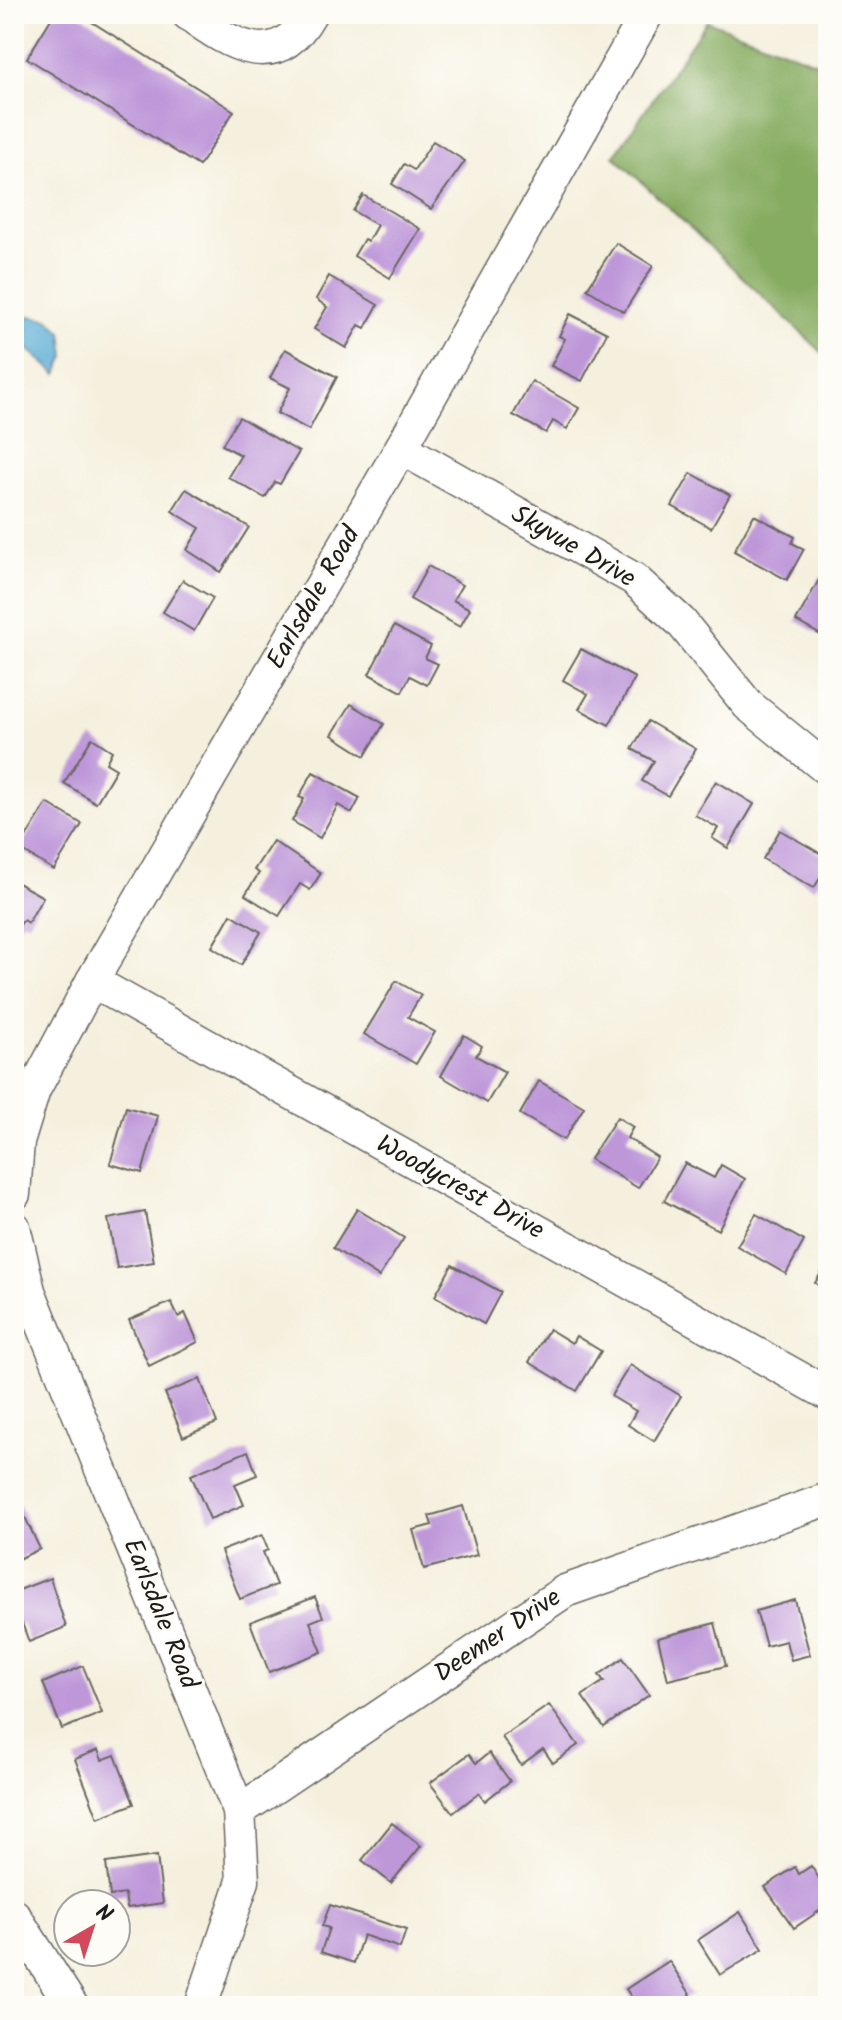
<svg xmlns="http://www.w3.org/2000/svg" width="842" height="2020" font-family="Kalam,sans-serif">
<rect width="100%" height="100%" fill="#fdfcf7"/>
<filter id="ink" filterUnits="userSpaceOnUse"><feTurbulence type="fractalNoise" baseFrequency=".0125" numOctaves="2"/><feDisplacementMap in="SourceGraphic" scale="16" xChannelSelector="R" yChannelSelector="G"/><feConvolveMatrix kernelMatrix="1 2 1 2 8 2 1 2 1" color-interpolation-filters="sRGB"/></filter>
<filter id="wash" filterUnits="userSpaceOnUse"><feTurbulence type="fractalNoise" baseFrequency=".006" numOctaves="4" result="noise"/><feDisplacementMap in="SourceGraphic" scale="32" xChannelSelector="R" yChannelSelector="G"/><feGaussianBlur stdDeviation="1.8" result="paint"/><feColorMatrix in="noise" values="0 0 0 0 0 0 0 0 0 0 0 0 0 0 0 0 0 1.4 0 .05"/><feComposite in="paint" operator="in"/></filter>
<g filter="url(#wash)">
<rect width="100%" height="100%" fill="#f5f0de"/>
<!-- forest -->
<polygon fill="#86ac61" stroke="#51643e" stroke-width="2" points="707,21 828,67 828,358 614,156"/>
<!-- water -->
<polygon fill="#5badd6" stroke="#3c6479" stroke-width="2" points="29,316 48,319 62,332 65,356 57,374 14,337 14,324"/>
<g id="blocks">
<!-- building -->
<g fill="#be97d9">
<polygon points="54,14 79,14 234,111 199,166 27,58"/>
<polygon points="433,141 465,161 431,209 392,184 404,164 414,170"/>
<polygon points="363,195 420,229 390,278 354,256 364,239 368,241 377,225 353,211"/>
<polygon points="616,243 653,266 624,312 587,289"/>
<polygon points="329,276 378,305 365,328 359,325 346,348 314,329 327,307 316,299"/>
<polygon points="570,314 607,333 582,381 551,366 565,339 559,336"/>
<polygon points="285,349 337,377 309,430 277,413 290,388 270,378"/>
<polygon points="532,381 579,408 567,429 553,421 546,433 513,415"/>
<polygon points="239,417 299,452 280,484 275,482 265,498 228,477 241,455 222,445"/>
<polygon points="691,473 730,495 711,528 672,506"/>
<polygon points="186,489 249,527 221,572 187,550 200,528 172,511"/>
<polygon points="754,515 795,537 792,543 804,549 787,580 734,551"/>
<polygon points="428,566 462,585 453,600 470,609 460,627 410,599"/>
<polygon points="821,576 828,580 828,639 796,621"/>
<polygon points="183,580 213,598 194,631 163,612"/>
<polygon points="394,626 431,646 425,658 438,664 427,685 410,676 402,692 369,674"/>
<polygon points="581,649 635,678 609,725 579,709 588,694 563,680"/>
<polygon points="351,704 384,724 365,756 332,735"/>
<polygon points="648,721 696,749 668,796 642,781 654,761 632,749"/>
<polygon points="92,738 112,751 106,763 116,769 96,803 64,783"/>
<polygon points="313,772 360,798 352,813 338,805 320,838 292,821 304,799 299,797"/>
<polygon points="716,781 754,804 728,848 712,838 718,828 695,815"/>
<polygon points="47,803 82,824 54,870 19,849"/>
<polygon points="780,830 828,858 828,865 814,888 763,859"/>
<polygon points="273,841 321,873 310,890 300,884 279,916 245,895 259,873 254,870"/>
<polygon points="14,881 43,897 28,923 23,920 14,935"/>
<polygon points="231,914 261,932 241,965 212,947"/>
<polygon points="396,981 421,995 408,1017 435,1032 416,1064 364,1034"/>
<polygon points="464,1035 482,1046 476,1056 505,1072 487,1103 441,1076"/>
<polygon points="539,1081 584,1107 564,1140 520,1114"/>
<polygon points="126,1107 158,1116 142,1173 110,1164"/>
<polygon points="617,1117 633,1127 627,1138 657,1157 638,1188 590,1159"/>
<polygon points="685,1163 714,1178 721,1165 745,1179 718,1230 664,1201"/>
<polygon points="357,1209 404,1238 379,1277 333,1248"/>
<polygon points="145,1212 154,1262 117,1268 108,1219"/>
<polygon points="756,1214 804,1241 786,1274 737,1246"/>
<polygon points="828,1262 828,1291 815,1283"/>
<polygon points="452,1265 501,1292 484,1324 435,1296"/>
<polygon points="171,1302 178,1317 185,1313 198,1342 149,1366 129,1320"/>
<polygon points="549,1329 572,1343 576,1336 601,1351 577,1391 529,1362"/>
<polygon points="630,1365 681,1396 654,1441 628,1425 636,1411 611,1396"/>
<polygon points="200,1379 217,1423 183,1437 165,1393"/>
<polygon points="248,1451 257,1475 235,1484 244,1505 210,1519 191,1475"/>
<polygon points="18,1502 40,1549 14,1561 14,1504"/>
<polygon points="463,1506 477,1555 424,1569 413,1530 432,1525 429,1516"/>
<polygon points="262,1535 268,1550 263,1552 276,1585 240,1599 221,1551"/>
<polygon points="50,1578 66,1627 29,1642 22,1623 14,1626 14,1592"/>
<polygon points="315,1597 323,1617 310,1622 322,1652 269,1672 250,1622"/>
<polygon points="795,1600 810,1655 791,1660 786,1641 766,1646 756,1611"/>
<polygon points="715,1623 726,1666 668,1680 658,1638"/>
<polygon points="623,1658 649,1695 604,1727 582,1696 604,1681 599,1675"/>
<polygon points="83,1666 102,1713 62,1729 43,1683"/>
<polygon points="549,1705 578,1745 553,1763 543,1749 521,1765 502,1737"/>
<polygon points="98,1750 102,1760 115,1755 134,1804 98,1818 75,1759"/>
<polygon points="489,1753 510,1781 485,1801 479,1793 453,1813 430,1783 469,1754 476,1763"/>
<polygon points="392,1823 421,1846 391,1883 362,1860"/>
<polygon points="157,1856 163,1903 127,1908 125,1894 110,1896 106,1863"/>
<polygon points="811,1866 828,1892 828,1905 794,1928 765,1887 795,1867 799,1874"/>
<polygon points="330,1905 406,1930 400,1948 363,1935 354,1963 321,1952 329,1928 322,1926"/>
<polygon points="740,1912 763,1949 720,1975 698,1940"/>
<polygon points="669,1961 691,1995 673,2006 637,2006 626,1989"/>
</g>
</g>
</g>
<g filter="url(#ink)">
<use href="#blocks" fill-opacity="0" stroke="#686660" stroke-width="2"/>
<g fill="none" stroke-linecap="round" stroke-linejoin="round">
<defs>
<g id="minor">
<path d="M188,14C231,45 276,74 310,14"/>
<polyline points="401,448 634,579 681,622 748,705 828,770"/>
<polyline points="92,981 828,1394"/>
<polyline points="14,1194 18,1142 34,1090 92,981 401,448 647,14"/>
<polyline points="14,1227 29,1291 239,1811 243,1881 201,2006"/>
<polyline points="239,1811 565,1591 828,1499"/>
<polyline points="14,1915 72,2006"/>
</g>
</defs>
<!-- minor casing -->
<use href="#minor" stroke="#686660" stroke-width="35"/>
<!-- minor -->
<use href="#minor" stroke="#fff" stroke-width="32"/>
</g>
</g>
<g text-anchor="middle" dominant-baseline="central" stroke-width="6" stroke-linejoin="round" paint-order="stroke">
<!-- street labels -->
<g font-size="26" fill="#1c1c1c" stroke="#fdfcf7">
<text transform="translate(573 547) rotate(30)">Skyvue Drive</text>
<text transform="translate(314 598) rotate(-60)">Earlsdale Road</text>
<text transform="translate(460 1188) rotate(29)">Woodycrest Drive</text>
<text transform="translate(160 1614) rotate(68)">Earlsdale Road</text>
<text transform="translate(498 1636) rotate(-34)">Deemer Drive</text>
</g>
</g>
<!-- margin -->
<rect width="842" height="2020" fill="none" stroke="#fdfcf7" stroke-width="48"/>
<!-- north arrow -->
<g transform="translate(92 1928) rotate(39)"><circle r="38" fill="#fdfcf7" stroke="#a3a29f" stroke-width="2"/>
<path d="M0-6L14 30L0 20L-14 30Z" fill="#d1495b"/>
<text y="-12" font-size="22" font-weight="bold" text-anchor="middle" fill="#1c1c1c">N</text>
</g>
</svg>
